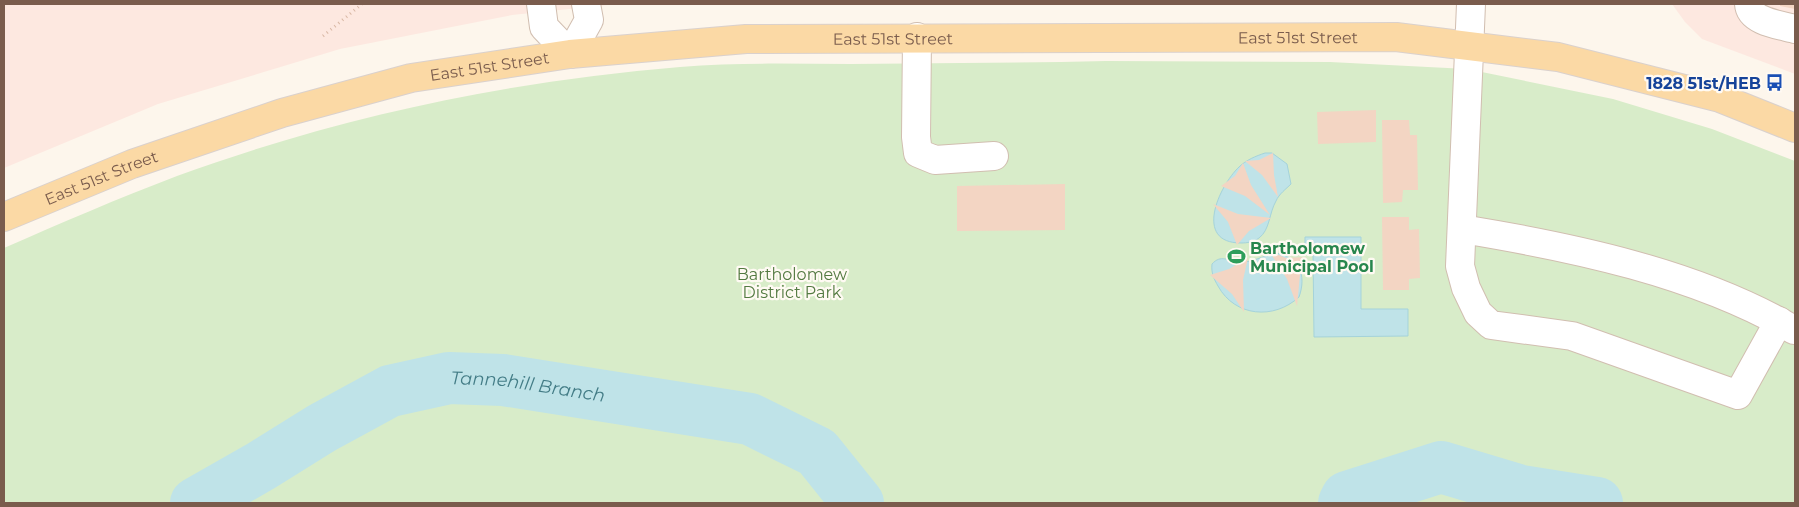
<svg xmlns="http://www.w3.org/2000/svg" width="1799" height="507" font-family="Montserrat,sans-serif">
<rect width="100%" height="100%" fill="#fdf6ec"/>
<!-- commercial -->
<g fill="#fde8e0">
<polygon points="4,4 617,4 512,15 340,49 158,104 4,168"/>
<polygon points="1672,4 1795,4 1795,74 1702,39 1685,22"/>
</g>
<!-- park -->
<path fill="#d8ecc9" d="M1106,61L1330,62L1467,69L1613,99L1712,129L1795,161V503H4V248C61,223 119,198 177,176C338,117 509,81 680,67C737,62 794,64 851,64C936,63 1021,63 1106,61Z"/>
<!-- water -->
<g fill="#bfe3e8" stroke="#a5d3da">
<path d="M1265,153H1272L1287,164L1291,184C1286,189 1279,194 1276,201C1269,213 1270,230 1259,238C1254,242 1247,243 1241,243C1193,243 1219,186 1239,167C1246,160 1256,156 1265,153Z"/>
<polygon points="1305,237 1361,237 1361,309 1408,309 1408,336 1314,337 1313,252 1305,244"/>
<path d="M1275,253C1299,256 1307,275 1299,297C1274,320 1235,317 1218,286C1214,279 1211,273 1212,264C1221,254 1228,261 1239,262C1251,263 1263,256 1275,253Z"/>
</g>
<g fill="none" stroke-linecap="round" stroke-linejoin="round">
<!-- river -->
<g stroke="#bfe3e8" stroke-width="52">
<path id="s1" d="M196,503L261,466L322,428L390,391L449,378L503,380L750,419L817,452L858,503"/>
<polyline points="1344,503 1347,497 1441,467 1521,491 1597,503"/>
</g>
</g>
<!-- building -->
<g fill="#f3d5c3">
<polygon points="1780,4 1795,4 1795,9 1780,6"/>
<polygon points="1376,110 1376,142 1318,144 1317,112"/>
<polygon points="1382,120 1409,120 1410,135 1417,135 1418,190 1403,190 1402,202 1383,203"/>
<polygon points="1273,153 1274,175 1278,197 1262,175 1245,161 1259,160"/>
<polygon points="1243,163 1251,185 1270,215 1245,196 1221,186 1235,176"/>
<polygon points="1065,184 1065,230 957,231 957,186"/>
<polygon points="1213,204 1238,214 1271,218 1249,231 1237,245 1228,222"/>
<polygon points="1382,217 1409,217 1409,230 1419,229 1420,278 1409,279 1409,290 1383,290"/>
<polygon points="1269,251 1286,258 1306,257 1300,275 1297,306 1287,279"/>
<polygon points="1248,258 1243,280 1244,312 1232,294 1210,275 1229,269"/>
</g>
<g fill="none" stroke-linecap="round" stroke-linejoin="round">
<defs>
<g id="minor">
<polyline points="541,4 544,27 570,54 589,20 586,4"/>
<polyline points="1471,4 1460,266 1466,288 1478,313 1491,325 1572,336 1738,395 1779,321"/>
<path d="M1749,4C1750,22 1781,25 1795,29"/>
<polyline points="917,37 916,137 918,153 935,160 994,156"/>
<path d="M1462,229C1572,247 1697,273 1794,330"/>
</g>
<g id="major">
<path id="s2" d="M4,217L132,164L282,113L411,78L570,54L746,39L1396,37L1558,57L1720,98L1795,128"/>
</g>
</defs>
<!-- minor casing -->
<use href="#minor" stroke="#d1beb0" stroke-width="30"/>
<!-- major casing -->
<use href="#major" stroke="#dad1cd" stroke-width="30"/>
<!-- path -->
<polyline stroke="#d9b8a5" stroke-width="3" stroke-dasharray="1 4" stroke-linecap="butt" points="323,36 362,4"/>
<!-- minor -->
<use href="#minor" stroke="#fff" stroke-width="28"/>
<!-- major -->
<use href="#major" stroke="#fbd9a5" stroke-width="28"/>
</g>
<!-- icons -->
<defs>
<symbol id="bus-bare" viewBox="-9 -9 18 18"><path d="M-5-6H5V4H4V6H2V4H-2V6H-4V4H-5ZM-3.5-4V0h7V-4ZM-3.5 1.2v1.5H-2V1.2ZM2 1.2v1.5H3.5V1.2Z" fill="#1a4fb4" stroke="#fffaf3" stroke-width="2.5" paint-order="stroke"/></symbol>
<symbol id="stadium-bare" viewBox="-9 -9 18 18"><path d="M0-5a6.5 5 0 1 0 0 10a6.5 5 0 1 0 0-10ZM-3.5-1.8h7v3.6h-7Z" fill="#2e9e5b" stroke="#fffaf3" stroke-width="2.5" paint-order="stroke"/></symbol>
</defs>
<g fill-rule="evenodd">
<use href="#bus-bare" x="1762" y="70" width="25" height="25"/>
<use href="#stadium-bare" x="1224" y="244" width="25" height="25"/>
</g>
<g text-anchor="middle" dominant-baseline="central" stroke-width="4.5" stroke-linejoin="round" paint-order="stroke">
<!-- street labels -->
<g font-size="16" fill="#7a5c4d" stroke="#fffaf3">
<text stroke="none"><textPath href="#s2" startOffset="1320">East 51st Street</textPath></text>
<text stroke="none"><textPath href="#s2" startOffset="915">East 51st Street</textPath></text>
<text stroke="none"><textPath href="#s2" startOffset="510">East 51st Street</textPath></text>
<text stroke="none"><textPath href="#s2" startOffset="105">East 51st Street</textPath></text>
</g>
<!-- transit labels -->
<g font-size="16" font-weight="bold" fill="#164399" stroke="#fffaf3" text-anchor="end">
<text x="1761" y="83">1828 51st/HEB</text>
</g>
<!-- leisure labels -->
<g font-size="16" font-weight="bold" fill="#27864d" stroke="#fffaf3" text-anchor="start">
<text x="1250" y="248">Bartholomew<tspan x="1250" dy="18">Municipal Pool</tspan></text>
</g>
<!-- park labels -->
<g font-size="16" fill="#537a41" stroke="#fffaf3">
<text x="792" y="274">Bartholomew<tspan x="792" dy="18">District Park</tspan></text>
</g>
<!-- water labels -->
<g font-size="18" font-style="italic" fill="#437c86" stroke="#fffaf3">
<text stroke="none"><textPath href="#s1" startOffset="364">Tannehill Branch</textPath></text>
</g>
</g>
<!-- border -->
<rect width="1799" height="507" fill="none" stroke="#7a5c4d" stroke-width="10"/>
</svg>
